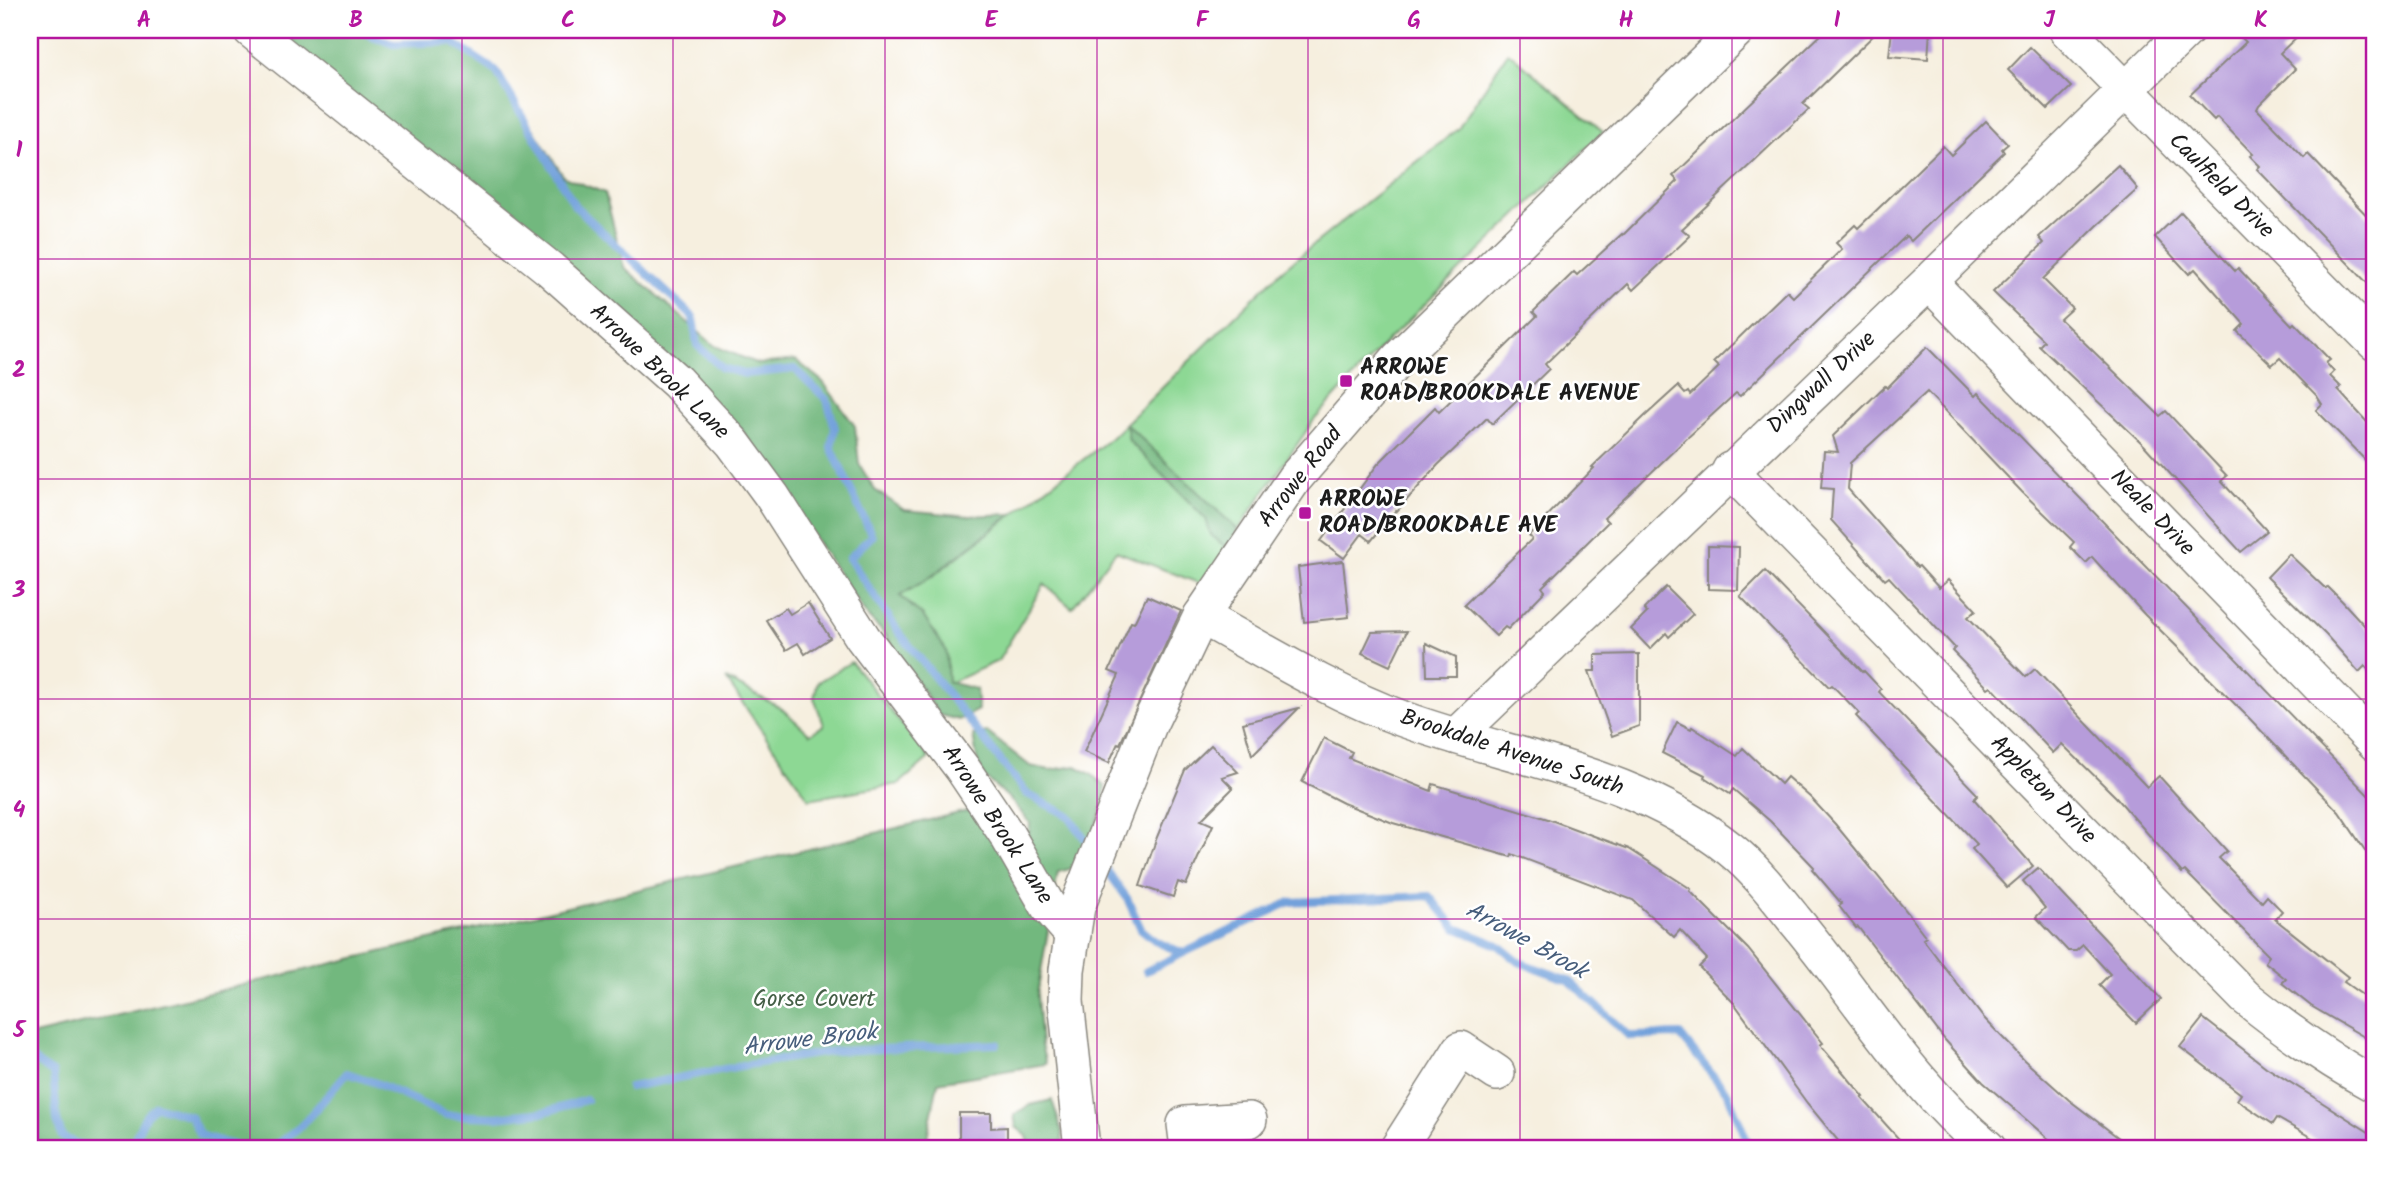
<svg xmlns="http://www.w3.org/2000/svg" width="2405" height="1178" font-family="Kalam,sans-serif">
<rect width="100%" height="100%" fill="#fff"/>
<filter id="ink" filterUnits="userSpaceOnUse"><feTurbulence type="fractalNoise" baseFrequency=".0143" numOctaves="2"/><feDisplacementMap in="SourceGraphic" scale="14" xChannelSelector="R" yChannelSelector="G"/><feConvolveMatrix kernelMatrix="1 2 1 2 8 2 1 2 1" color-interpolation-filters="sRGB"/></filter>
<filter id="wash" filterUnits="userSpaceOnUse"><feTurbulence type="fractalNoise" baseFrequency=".00686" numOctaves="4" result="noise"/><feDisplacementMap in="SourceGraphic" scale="28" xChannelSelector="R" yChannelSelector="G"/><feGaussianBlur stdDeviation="1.57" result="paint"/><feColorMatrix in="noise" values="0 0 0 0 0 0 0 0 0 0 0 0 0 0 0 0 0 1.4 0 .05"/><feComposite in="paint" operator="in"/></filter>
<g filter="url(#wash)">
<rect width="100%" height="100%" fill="#f6efdf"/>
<!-- green -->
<g fill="#8dd894" stroke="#547a58" stroke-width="2">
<polygon points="1508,52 1603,132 1389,339 1314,420 1238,530 1206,586 1116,551 1072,608 1044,584 998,661 925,694 870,614 933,576 1111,438 1282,270 1458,129"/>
<polygon points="851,662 929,758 899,784 809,799 726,679 781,708 810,734 824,725 814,698 818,682"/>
</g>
<!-- forest -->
<g fill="#72b87e" stroke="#476a4d" stroke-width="2">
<polygon points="274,30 357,30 393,44 452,42 496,71 564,177 605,193 624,267 715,346 758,364 796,360 823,382 855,426 859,464 875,490 904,510 970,516 1012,514 932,576 900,596 923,616 946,650 948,682 976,689 978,710 959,720 939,715 886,635 867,616 742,430"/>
<polygon points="1126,424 1238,530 1227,548 1211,535 1206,519 1129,441"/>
<polygon points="987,732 1030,766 1050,770 1076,766 1091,774 1105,786 1104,802 1082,866 1058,872 1037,995 1041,1045 1046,1064 938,1082 925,1148 30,1148 30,1036 967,811 991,814 1029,833 1030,823 1010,799 984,777 977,760 973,735"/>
<polygon points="1052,1100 1062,1131 1063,1148 1030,1148 1027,1136 1016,1127 1014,1115 1030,1105"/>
</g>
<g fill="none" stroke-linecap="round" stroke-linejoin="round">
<!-- stream -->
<g stroke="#72a1db" stroke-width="8">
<polyline points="357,30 393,44 452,42 496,71 575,206 693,317 697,345 722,368 745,374 795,369 827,400 835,428 831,447 872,536 849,558 898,631 1027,794 1069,816 1090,846"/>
<polyline points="1103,865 1127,898 1141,929 1157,942 1183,953"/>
<polyline points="1146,971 1290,902 1429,896 1456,928 1498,945 1519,962 1569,980 1629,1036 1680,1035 1728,1094 1750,1148"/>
<polyline points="30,1058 53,1073 57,1120 62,1137 87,1148"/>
<polyline points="630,1087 735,1067 835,1051 997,1044"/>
<path d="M130,1148L146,1115L156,1106L190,1116L200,1135C221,1141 242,1150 264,1148C291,1146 328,1093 347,1073L376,1083L446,1115L496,1117L545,1112L586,1100"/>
</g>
</g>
<g id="blocks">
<!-- building -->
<g fill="#b69cda">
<polygon points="1826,30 1879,30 1803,104 1809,109 1682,229 1690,236 1633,290 1628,284 1545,364 1549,369 1492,424 1487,418 1438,465 1397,511 1396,510 1371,541 1362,534 1344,558 1321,541 1378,464 1435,407 1439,412 1537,316 1533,312 1574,272 1577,275 1622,234 1623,235 1678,181 1673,176"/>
<polygon points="1892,30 1930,30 1928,59 1889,56"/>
<polygon points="2234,30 2304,30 2280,53 2295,69 2259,105 2257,109 2304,158 2308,154 2375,224 2375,291 2257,169 2260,166 2250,156 2253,154 2217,117 2214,120 2190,95 2246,42"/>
<polygon points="2030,47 2071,87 2048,109 2008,70"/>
<polygon points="1986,121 2008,144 2002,149 2004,152 1911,241 1906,236 1740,396 1736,393 1685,440 1604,518 1608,522 1542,587 1545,591 1508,629 1505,627 1496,636 1464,605 1532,539 1529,535 1594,468 1592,467 1645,416 1678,386 1685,394 1688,392 1690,395 1719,367 1714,362 1787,291 1793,297 1842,249 1836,243 1855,225 1858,228 1943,146 1951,155"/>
<polygon points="2118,165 2138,189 2097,226 2043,279 2072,308 2060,319 2160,416 2166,411 2227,476 2221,481 2267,531 2241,552 2144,445 2057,363 2039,346 2044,341 1993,292 2044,243 2039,237"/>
<polygon points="2181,212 2235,271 2238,268 2292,325 2294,323 2330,360 2326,363 2334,372 2330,376 2341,387 2338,390 2375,431 2375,470 2316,410 2322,404 2317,396 2280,358 2272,365 2237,331 2244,324 2195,269 2189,274 2155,237"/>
<polygon points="1927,347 1975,396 1978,393 2375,802 2375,865 2339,812 2250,719 2145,615 2092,557 2086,563 2070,547 2074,542 2022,492 1927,392 1850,463 1848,489 1917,567 1919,566 1939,588 1948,580 1976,610 1968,617 2026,677 2035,669 2147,787 2159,776 2227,851 2219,858 2262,902 2267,896 2282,911 2275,919 2348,977 2344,982 2375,1004 2375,1022 2366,1038 2311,1006 2282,983 2286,979 2265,962 2269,956 2185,871 2182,873 2116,797 2062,744 2053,753 1991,686 1988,688 1952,651 1955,648 1889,577 1885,580 1831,520 1833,489 1821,488 1824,451 1838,452 1833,436 1885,386 1887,388"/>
<polygon points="1708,546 1739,547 1738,590 1708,589"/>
<polygon points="2289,554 2326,589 2328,587 2342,601 2375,637 2375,677 2365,666 2359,672 2326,635 2267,577"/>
<polygon points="1343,561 1349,617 1304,622 1298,567"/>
<polygon points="1765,571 1863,672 1864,671 1881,689 1879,692 1978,795 1974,799 2033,866 2007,888 1972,849 1977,844 1856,716 1859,713 1832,685 1829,687 1740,596"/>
<polygon points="1666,587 1693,614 1669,637 1666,633 1650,649 1631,629 1647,613 1644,609"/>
<polygon points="1147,596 1181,611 1120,744 1118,743 1109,763 1084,752 1119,675 1109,671 1131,622 1134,623"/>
<polygon points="808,603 830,638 805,654 798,643 786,650 766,620 786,608 790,614"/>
<polygon points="1407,631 1390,666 1362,653 1372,632"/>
<polygon points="1426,643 1456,657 1456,676 1427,676"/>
<polygon points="1639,654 1639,726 1612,736 1589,671 1595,671 1595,655"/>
<polygon points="1299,708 1252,755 1243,723"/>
<polygon points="1677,722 1691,729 1692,727 1737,756 1743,748 1781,784 1787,777 1811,798 1835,824 1908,913 1926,937 1923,939 1982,1016 2024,1060 2069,1100 2132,1148 2059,1148 1983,1082 1945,1040 1858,927 1856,928 1839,906 1842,904 1812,869 1814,867 1770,821 1733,789 1730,794 1704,777 1705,775 1662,753"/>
<polygon points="1324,738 1352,752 1349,758 1431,791 1433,784 1548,819 1629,849 1691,889 1690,891 1748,949 1823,1043 1820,1045 1864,1097 1862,1098 1907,1148 1844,1148 1807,1103 1734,1003 1699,967 1707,959 1680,930 1674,937 1633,900 1512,854 1511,857 1393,823 1343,803 1302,782"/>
<polygon points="1211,745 1238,772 1222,777 1233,788 1201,820 1213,825 1186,885 1178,882 1173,897 1140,886 1157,837 1185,770"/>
<polygon points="2038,868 2161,999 2136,1023 2099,985 2110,974 2083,945 2076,951 2068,951 2036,917 2045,908 2023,881"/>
<polygon points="2203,1018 2266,1067 2375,1136 2375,1148 2330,1148 2277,1118 2273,1124 2237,1100 2241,1094 2180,1047"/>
<polygon points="959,1113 991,1113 991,1128 1007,1127 1007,1148 980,1148 980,1141 959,1141"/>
</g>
</g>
</g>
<g filter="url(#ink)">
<use href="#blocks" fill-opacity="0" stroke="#89867e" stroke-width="2"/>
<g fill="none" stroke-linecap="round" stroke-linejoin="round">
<defs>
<g id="minor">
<polyline points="251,30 550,269 677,382 733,443 772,496 863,638 962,768 1007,835 1048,906 1073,935"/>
<polyline points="2067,30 2375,343"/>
<polyline points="1929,282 2375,743"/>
<path d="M1730,470L2245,997C2286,1030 2328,1060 2375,1085"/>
<path d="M1201,616C1266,652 1332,693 1403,719C1516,760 1631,771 1730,849C1754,868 1775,895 1794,919C1858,995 1910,1084 1988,1148"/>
<polyline points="1456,736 1929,282 2187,30"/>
<polyline points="1082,1148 1066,1001 1067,970 1077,907 1149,725 1201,616 1294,479 1399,358 1737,30"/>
<polyline points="1188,1148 1185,1124 1249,1120"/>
<polyline points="1398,1148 1461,1049 1497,1073"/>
</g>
</defs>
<!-- minor casing -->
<use href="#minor" stroke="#89867e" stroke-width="38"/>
<!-- minor -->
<use href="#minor" stroke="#fff" stroke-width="35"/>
</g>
</g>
<!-- grid -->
<path fill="none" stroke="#b5179e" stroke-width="2" stroke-opacity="0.55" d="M250,30V1148M462,30V1148M673,30V1148M885,30V1148M1097,30V1148M1308,30V1148M1520,30V1148M1732,30V1148M1943,30V1148M2155,30V1148M30,259H2375M30,479H2375M30,699H2375M30,919H2375"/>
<!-- markers -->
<g fill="#b5179e" stroke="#fff" stroke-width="2.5">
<rect x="1339" y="374" width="14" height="14" rx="3.5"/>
<rect x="1298" y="506" width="14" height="14" rx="3.5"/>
</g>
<g text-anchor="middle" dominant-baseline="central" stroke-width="5" stroke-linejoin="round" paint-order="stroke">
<!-- street labels -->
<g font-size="23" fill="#1c1c1c" stroke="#fff">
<text transform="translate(2221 186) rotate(45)">Caulfield Drive</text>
<text transform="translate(659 372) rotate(44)">Arrowe Brook Lane</text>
<text transform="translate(1822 383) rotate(-43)">Dingwall Drive</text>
<text transform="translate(1301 477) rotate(-52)">Arrowe Road</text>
<text transform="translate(2152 513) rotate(46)">Neale Drive</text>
<text transform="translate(1512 753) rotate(18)">Brookdale Avenue South</text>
<text transform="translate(2043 790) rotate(46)">Appleton Drive</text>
<text transform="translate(997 825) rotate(57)">Arrowe Brook Lane</text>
</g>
<!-- poi labels -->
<g font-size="23" font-weight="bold" fill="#1c1c1c" stroke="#fff" text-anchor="start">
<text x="1360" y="368">ARROWE<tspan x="1360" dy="26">ROAD/BROOKDALE AVENUE</tspan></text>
<text x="1319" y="500">ARROWE<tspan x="1319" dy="26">ROAD/BROOKDALE AVE</tspan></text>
</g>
<!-- park labels -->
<g font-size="23" fill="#445e46" stroke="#fff">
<text x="814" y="1000">Gorse Covert</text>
</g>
<!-- water labels -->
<g font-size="24" font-style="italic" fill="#475e7c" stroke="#fff">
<text transform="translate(1526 941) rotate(29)">Arrowe Brook</text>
<text transform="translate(810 1040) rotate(-7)">Arrowe Brook</text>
</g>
</g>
<!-- margin -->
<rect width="2405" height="1178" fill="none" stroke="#fff" stroke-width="77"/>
<rect x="38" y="38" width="2328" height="1102" fill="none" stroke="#b5179e" stroke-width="2.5"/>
<g font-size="23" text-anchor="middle" font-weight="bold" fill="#b5179e">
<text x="144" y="27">A</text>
<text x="356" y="27">B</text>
<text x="568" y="27">C</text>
<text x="779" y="27">D</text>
<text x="991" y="27">E</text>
<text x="1202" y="27">F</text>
<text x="1414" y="27">G</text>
<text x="1626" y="27">H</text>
<text x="1837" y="27">I</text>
<text x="2049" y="27">J</text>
<text x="2261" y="27">K</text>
<text x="19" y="157">1</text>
<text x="19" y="377">2</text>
<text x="19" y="597">3</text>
<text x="19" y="817">4</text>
<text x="19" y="1037">5</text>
</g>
</svg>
